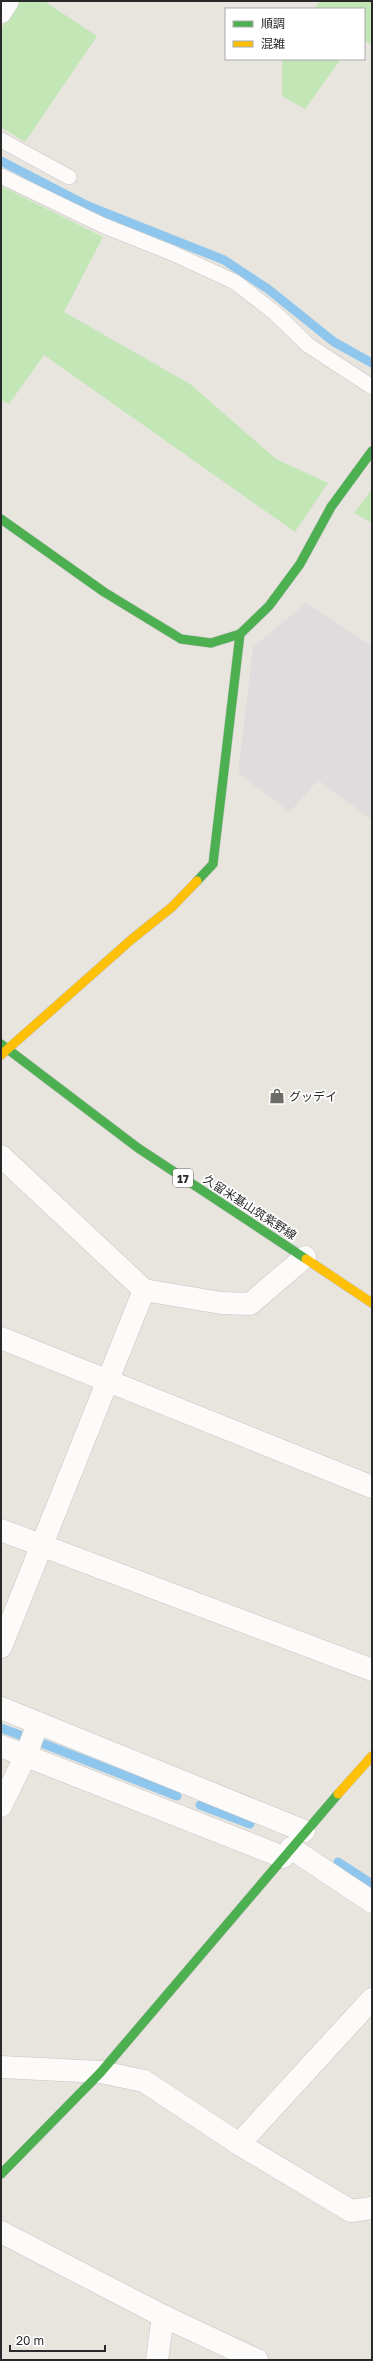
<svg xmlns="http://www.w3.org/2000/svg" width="373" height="2361" font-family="'Golos Text','Noto Sans JP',sans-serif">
<rect width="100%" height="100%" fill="#e8e5de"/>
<!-- industrial -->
<polygon fill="#dfdcdd" points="306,603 372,646 372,820 318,780 290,812 238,773 253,647"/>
<!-- grass -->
<g fill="#c2e6b5">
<polygon points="19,1 44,1 97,36 25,142 1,127 1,29"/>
<polygon points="320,1 372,1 372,45 364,40 364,9 314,9"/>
<polygon points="282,59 341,59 305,109 282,96"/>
<polygon points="1,186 103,237 64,312 190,384 276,459 328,483 295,532 44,355 9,404 1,400"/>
<polygon points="372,489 372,523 354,513"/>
</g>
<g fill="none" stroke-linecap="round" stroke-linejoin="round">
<!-- stream -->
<g stroke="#8ec6ed" stroke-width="9">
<polyline points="1,161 88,206 224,260 268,289 334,342 372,363"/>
<polyline points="1,1728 20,1735"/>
<polyline points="44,1744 177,1796"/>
<polyline points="200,1805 250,1824"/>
<polyline points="338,1862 372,1884"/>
</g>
<defs>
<g id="lane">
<polyline points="1,140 69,177"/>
<polyline points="1,176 102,225 172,253 235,282 275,313 308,345 372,387"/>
</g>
<g id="street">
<polyline points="1,12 8,1"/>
<polyline points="1,1156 144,1290 221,1303 250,1304 305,1257"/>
<polyline points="1,1338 372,1487"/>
<polyline points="1,1530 372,1670"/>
<polyline points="1,1647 144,1290"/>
<polyline points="1,1708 304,1831"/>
<polyline points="1,1746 283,1857"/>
<polyline points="1,1806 26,1755 38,1723"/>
<polyline points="291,1848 372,1902"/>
<polyline points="1,2067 101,2072 144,2081 239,2144 351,2211 372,2208"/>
<polyline points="239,2144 372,1999"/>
<polyline points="1,2232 163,2316 257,2360"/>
<polyline points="157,2360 163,2316"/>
</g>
<g id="fast">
<polyline points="1,519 104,592 181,639 211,643 240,634 269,606 300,564 331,507 372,451"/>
<polyline points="197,881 213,864 240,634"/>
<polyline points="1,1044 138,1148 306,1259"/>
<polyline points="1,2174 101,2072 338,1794"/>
</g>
<g id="slow">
<polyline points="1,1055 132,939 172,907 197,881"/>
<polyline points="306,1259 372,1303"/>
<polyline points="338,1794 372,1756"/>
</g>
</defs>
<!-- lane casing -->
<use href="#lane" stroke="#c5c4c4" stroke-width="16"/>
<!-- street casing -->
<use href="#street" stroke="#c5c4c4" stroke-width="23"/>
<!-- fast casing -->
<use href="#fast" stroke="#c5c4c4" stroke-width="10"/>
<!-- slow casing -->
<use href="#slow" stroke="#c5c4c4" stroke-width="10"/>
<!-- lane -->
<use href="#lane" stroke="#fcfbfa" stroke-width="15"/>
<!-- street -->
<use href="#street" stroke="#fcfbfa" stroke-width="22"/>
<!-- fast -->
<use href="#fast" stroke="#4caf50" stroke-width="9"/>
<!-- slow -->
<use href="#slow" stroke="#ffc107" stroke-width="9"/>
</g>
<!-- icons -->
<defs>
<symbol id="shop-bare" viewBox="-9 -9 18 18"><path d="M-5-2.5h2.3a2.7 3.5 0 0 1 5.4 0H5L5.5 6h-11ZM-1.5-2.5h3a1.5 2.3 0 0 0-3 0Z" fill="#6c6b68" stroke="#fff" stroke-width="2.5" paint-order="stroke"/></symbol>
</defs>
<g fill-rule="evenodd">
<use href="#shop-bare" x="266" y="1085" width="22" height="22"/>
</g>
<g text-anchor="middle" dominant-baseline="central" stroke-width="3.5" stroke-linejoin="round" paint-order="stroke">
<!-- shield labels -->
<rect fill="#fff" stroke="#696969" stroke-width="1" x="173" y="1169" width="20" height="18" rx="3"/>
<g font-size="11" font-weight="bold" fill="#292929">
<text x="183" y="1178">17</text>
</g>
<!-- poi labels -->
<g font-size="12" fill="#292929" stroke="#fff" text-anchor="start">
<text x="289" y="1096">グッデイ</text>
</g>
<!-- street labels -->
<g font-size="12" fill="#292929" stroke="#fff">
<text transform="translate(250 1207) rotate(33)">久留米基山筑紫野線</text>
</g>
</g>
<!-- border -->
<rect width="373" height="2361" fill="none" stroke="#292929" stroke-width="4"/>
<!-- legend -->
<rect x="225" y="8" width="140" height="52" fill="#ffffff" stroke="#a9a9a9"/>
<rect x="233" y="21" width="20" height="6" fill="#4caf50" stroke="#a9a9a9"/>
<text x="261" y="28" font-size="12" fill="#292929">順調</text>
<rect x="233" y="41" width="20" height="6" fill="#ffc107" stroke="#a9a9a9"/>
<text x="261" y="48" font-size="12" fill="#292929">混雑</text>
<!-- scale -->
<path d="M10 2345v6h95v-6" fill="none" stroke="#292929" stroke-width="2"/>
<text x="16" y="2345" font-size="12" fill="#292929" stroke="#ffffff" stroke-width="3" paint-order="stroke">20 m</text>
</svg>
